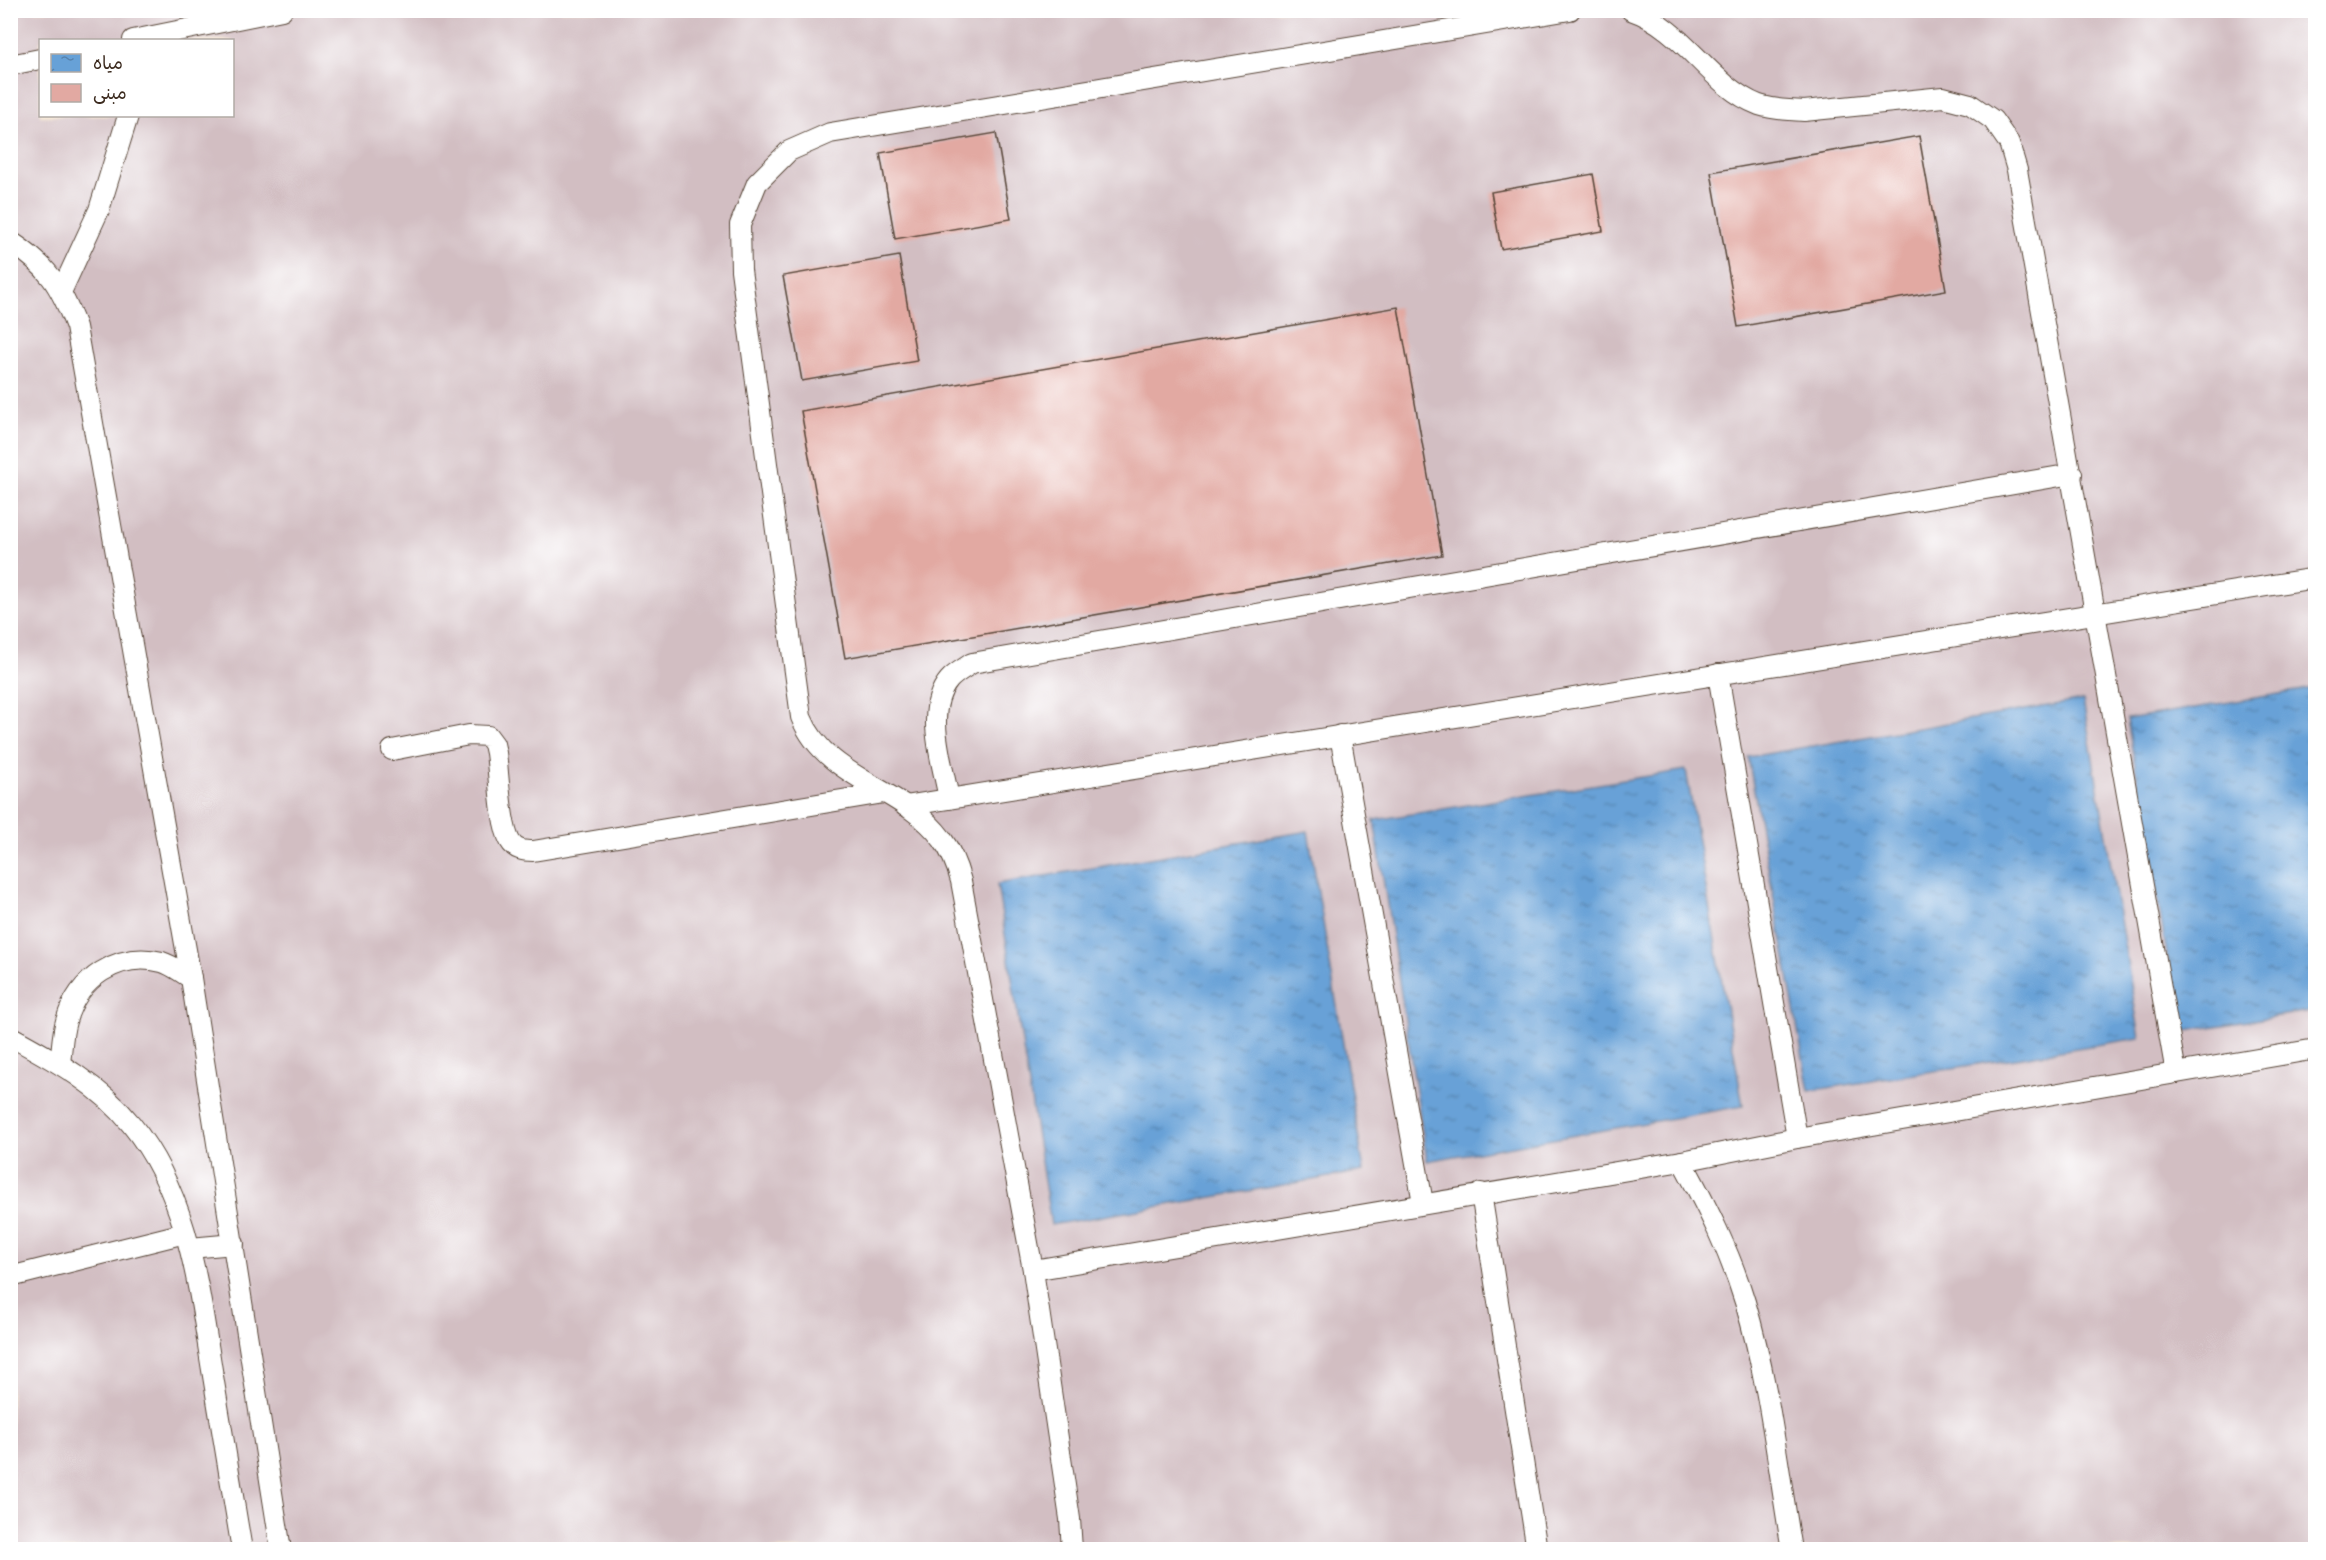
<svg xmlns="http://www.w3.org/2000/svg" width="2326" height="1560" font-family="'Playpen Sans','Playpen Sans Arabic',sans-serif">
<defs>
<pattern id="water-ripples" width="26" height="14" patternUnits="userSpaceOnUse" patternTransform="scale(1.5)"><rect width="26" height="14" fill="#67a1d7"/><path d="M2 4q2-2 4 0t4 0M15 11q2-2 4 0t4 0" fill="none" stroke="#5683ae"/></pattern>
</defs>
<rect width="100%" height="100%" fill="#fff"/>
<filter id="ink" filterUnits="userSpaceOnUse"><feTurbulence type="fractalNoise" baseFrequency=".0167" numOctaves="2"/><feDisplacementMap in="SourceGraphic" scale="12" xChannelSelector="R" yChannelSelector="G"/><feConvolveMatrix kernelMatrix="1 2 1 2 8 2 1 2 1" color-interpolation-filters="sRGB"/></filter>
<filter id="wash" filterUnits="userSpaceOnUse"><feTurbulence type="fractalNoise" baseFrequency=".008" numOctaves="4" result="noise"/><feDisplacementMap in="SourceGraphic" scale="24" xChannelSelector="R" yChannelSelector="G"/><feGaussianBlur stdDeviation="1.35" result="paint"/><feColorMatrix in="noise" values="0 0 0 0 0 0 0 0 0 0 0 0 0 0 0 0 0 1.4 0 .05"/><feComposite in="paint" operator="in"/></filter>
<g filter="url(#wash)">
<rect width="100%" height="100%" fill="#f3e0c4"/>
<!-- industrial -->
<path fill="#d2bec2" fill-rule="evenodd" d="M11,11H2315V1549H11ZM40,40H232V116H40Z"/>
<!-- water -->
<g fill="url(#water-ripples)" stroke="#51667a" stroke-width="1.5">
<polygon points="2315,688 2315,1010 2180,1032 2127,719"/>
<polygon points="2083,700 2140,1038 1809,1091 1748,757"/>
<polygon points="1686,770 1743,1106 1427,1161 1374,820"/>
<polygon points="1308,831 1364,1171 1051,1225 997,884"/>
</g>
<g id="blocks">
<!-- building -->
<g fill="#e2a9a2">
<polygon points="996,133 1011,219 895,239 880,153"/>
<polygon points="1919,136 1946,290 1738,327 1711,172"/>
<polygon points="1593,174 1603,231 1501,249 1491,192"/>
<polygon points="899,256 917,361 802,381 783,276"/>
<polygon points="1398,307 1442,555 845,658 801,411"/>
</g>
</g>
</g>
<g filter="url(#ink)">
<use href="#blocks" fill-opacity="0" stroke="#574537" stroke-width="1.5"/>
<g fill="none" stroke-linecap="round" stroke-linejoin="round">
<defs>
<g id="service">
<path d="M1631,10C1685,28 1708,85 1759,105C1774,110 1789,110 1804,111L1943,97L1970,104L1993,120L2009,143L2017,170L2176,1073"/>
<polyline points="133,40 282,10"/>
<polyline points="10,65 40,59"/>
<path d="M10,241C49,267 60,285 76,327L191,978L281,1550"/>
<polyline points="62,290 99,210 128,116"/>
<polyline points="1718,674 1797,1138"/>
<polyline points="1340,735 1423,1203"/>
<path d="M392,750L469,735L488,736L494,744L496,753C499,774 500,823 510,841C515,850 524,851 533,851L884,793"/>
<path d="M949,799C943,764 923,710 949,680C955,673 965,668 972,663L2072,474"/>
<polyline points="905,806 2316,578"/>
<path d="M10,1036C54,1060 99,1084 131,1124C188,1194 198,1284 212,1370C222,1430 232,1490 242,1550"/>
<path d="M60,1063C62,1049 62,1034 66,1021C78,979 117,951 162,962C172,965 182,973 191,978"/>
<path d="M1682,1161C1707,1207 1730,1252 1745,1302C1769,1382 1778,1468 1792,1550"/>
<polyline points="1481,1193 1537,1550"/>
<polyline points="190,1248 234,1244"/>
<polyline points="1033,1270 1682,1161 1797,1138 2316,1049"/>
<polyline points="10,1277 185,1233"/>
<path d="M1072,1550L1070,1519L1033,1270L961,881C957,866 952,852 942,839C904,787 826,780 801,717L741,270L740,225L757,183L789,151L830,133L1570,10"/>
</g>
</defs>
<!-- service casing -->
<use href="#service" stroke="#574537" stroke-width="22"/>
<!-- service -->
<use href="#service" stroke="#fff" stroke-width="20"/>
</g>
</g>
<!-- margin -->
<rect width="2326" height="1560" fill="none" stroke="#fff" stroke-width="36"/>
<!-- legend -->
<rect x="39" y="39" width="195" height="78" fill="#ffffff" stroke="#b1aaa5" stroke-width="1.5"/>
<rect x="51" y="54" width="30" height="18" fill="url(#water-ripples)" stroke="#b1aaa5" stroke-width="1.5"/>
<text x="93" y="69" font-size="18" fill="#3b2a1e">مياه</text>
<rect x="51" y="84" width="30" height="18" fill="#e2a9a2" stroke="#b1aaa5" stroke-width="1.5"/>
<text x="93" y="99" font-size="18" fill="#3b2a1e">مبنى</text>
</svg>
